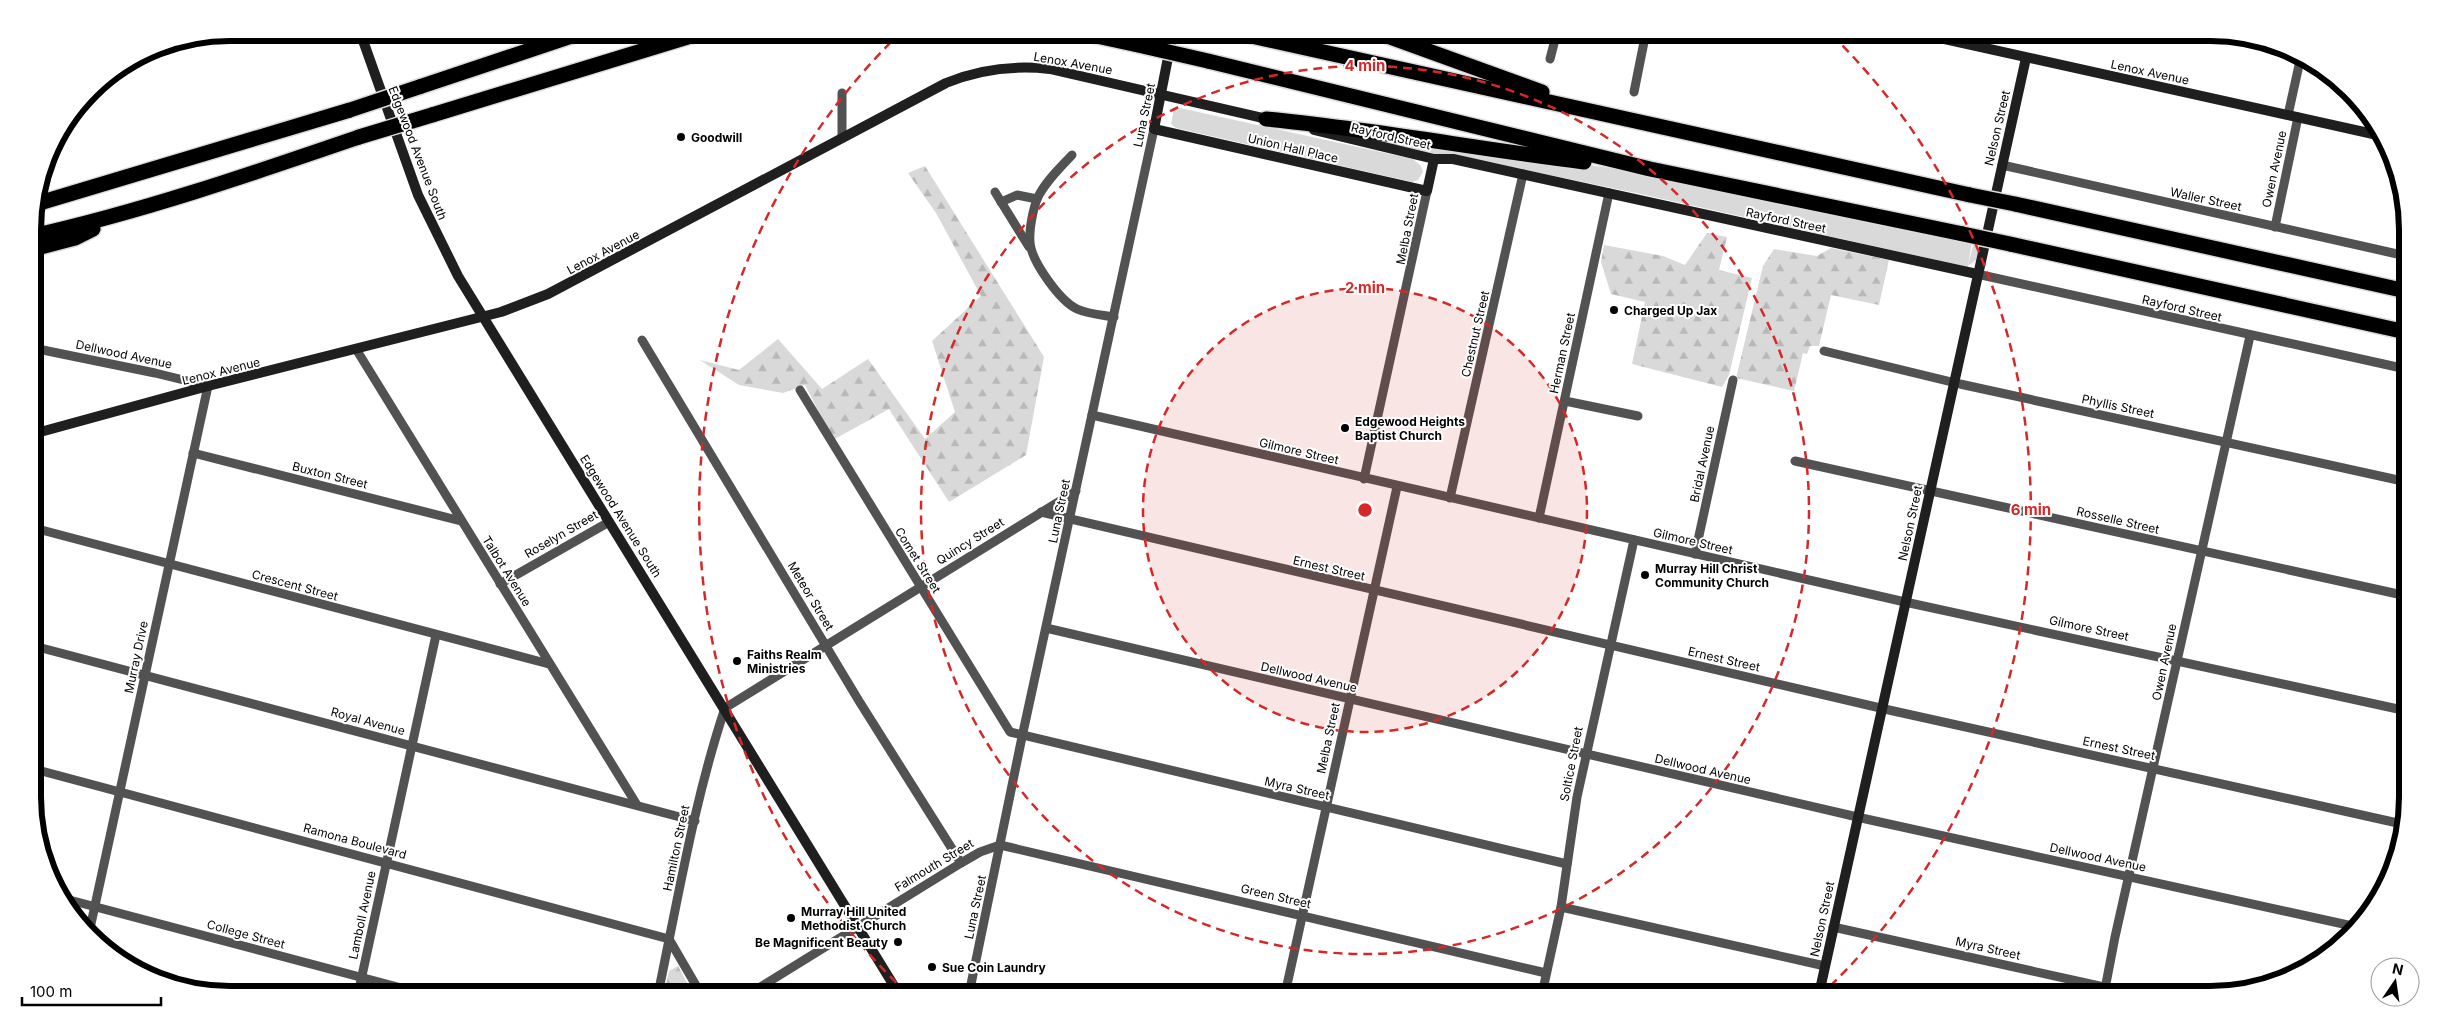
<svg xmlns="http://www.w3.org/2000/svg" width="2440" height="1027" font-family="Inter,sans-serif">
<defs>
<pattern id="forest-firs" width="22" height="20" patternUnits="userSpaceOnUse" patternTransform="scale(1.25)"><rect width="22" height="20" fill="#d9d9d9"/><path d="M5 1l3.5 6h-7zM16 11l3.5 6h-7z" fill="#b8b8b8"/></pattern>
</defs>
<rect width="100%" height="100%" fill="#fff"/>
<!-- grass -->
<g fill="#d9d9d9">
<polygon points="1180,108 1413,159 1421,166 1423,172 1418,180 1412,182 1176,128 1171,124 1174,109"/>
<polygon points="1365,138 1492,152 1661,175 1837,216 1972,241 1968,267 1636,193 1462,157 1431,154"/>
<polygon points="1974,241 1980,242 1976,260 1968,266"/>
</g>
<!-- forest -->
<g fill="url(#forest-firs)">
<polygon points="925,166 1044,357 1026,455 949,502 889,409 833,440 805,385 783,393 739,385 700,360 739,370 778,339 822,389 868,359 925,439 955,412 932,341 981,296 936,213 908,173"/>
<polygon points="1707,233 1727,237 1719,270 1752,278 1729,375 1722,387 1632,364 1645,302 1611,294 1601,262 1604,245 1663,256 1685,265"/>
<polygon points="1831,248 1889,260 1879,305 1831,295 1819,346 1810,346 1807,354 1803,353 1794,391 1736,378 1763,266 1774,249 1817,256"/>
<polygon points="678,966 693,994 664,994 669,971"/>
</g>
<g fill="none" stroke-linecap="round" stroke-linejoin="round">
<defs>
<g id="highway">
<polyline points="1078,32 1138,45"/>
<polyline points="1233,32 1970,195"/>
<polyline points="1376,32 1542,92"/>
<polyline points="1208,61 1650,169 1963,234"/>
<polyline points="419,87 584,32"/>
<polyline points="432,115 704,32"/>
<path d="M1266,119C1372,129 1478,149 1584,162"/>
<polyline points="36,204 350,110"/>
<polyline points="2015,204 2406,291"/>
<path d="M33,236C144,211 251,174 359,137"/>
<polyline points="2010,244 2406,332"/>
<polyline points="33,249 75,238 93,229"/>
</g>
</defs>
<!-- highway casing -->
<use href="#highway" stroke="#dbdbdb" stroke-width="18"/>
<!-- street -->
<g stroke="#525252" stroke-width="9">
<polyline points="1550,59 1557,32"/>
<polyline points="1634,92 1646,32"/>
<polyline points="842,93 842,138"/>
<polyline points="2288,115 2301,56"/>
<path d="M1072,155C1060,168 1046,181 1038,197C1033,208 1029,230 1030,242C1031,261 1060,301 1077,309C1088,314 1102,315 1114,317"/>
<polyline points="2002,165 2406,256"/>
<polyline points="995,192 1029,247"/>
<polyline points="1001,202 1017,195 1037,199"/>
<polyline points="2275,227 2298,117"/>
<polyline points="1977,274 2406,369"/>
<polyline points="642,340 859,701 961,863"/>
<polyline points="33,348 155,373 208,386 89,933"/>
<polyline points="356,349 637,805"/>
<polyline points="1824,351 1960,384 2407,482"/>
<polyline points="800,390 1010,732 1567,864"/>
<polyline points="1565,401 1638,416"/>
<polyline points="1092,415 1905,602 2407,711"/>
<polyline points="193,453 461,521"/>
<polyline points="1795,461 2407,596"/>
<polyline points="1364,479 1427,191"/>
<polyline points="1450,498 1523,174"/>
<polyline points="1041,512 1889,710 2402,824"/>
<polyline points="1539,518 1609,193"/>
<polyline points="34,528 549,664"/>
<polyline points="1695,554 1733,380"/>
<polyline points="500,584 609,522"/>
<polyline points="1046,628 1866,819 2357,927"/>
<polyline points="34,646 695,821"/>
<polyline points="34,769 669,939 701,994"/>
<polyline points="62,898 424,994"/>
<polyline points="1561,907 1825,966"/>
<polyline points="1833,927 2136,994"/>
<polyline points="896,989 920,994"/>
<polyline points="358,994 436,635"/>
<path d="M658,994C678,899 694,801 725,708L1076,491"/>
<polyline points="749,994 961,863 980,852 1000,845 1546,973"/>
<polyline points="969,994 1022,737 1154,129"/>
<polyline points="1285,994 1397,487"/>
<polyline points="1542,994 1561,907 1577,797 1634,540"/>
<polyline points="2104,994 2115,937 2250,336"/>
</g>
<!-- secondary -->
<g stroke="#1f1f1f" stroke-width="10">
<polyline points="360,32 418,195 458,276 899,994"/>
<polyline points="1173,32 1154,129 1427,191 1434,159"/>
<polyline points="1913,32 2382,136"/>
<polyline points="1314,130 1434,159 1453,159 1977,274"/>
<path d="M33,434L208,386L501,312L548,294L946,83C980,69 1013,65 1050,69L1271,120"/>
<polyline points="1819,994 2026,58"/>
</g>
<!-- highway -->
<use href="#highway" stroke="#000" stroke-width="15"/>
<defs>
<g id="highway-bridge">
<polyline points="1138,45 1208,61"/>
<polyline points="350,110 419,87"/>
<polyline points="359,137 432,115"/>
<polyline points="1970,195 2015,204"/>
<polyline points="1963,234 2010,244"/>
</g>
</defs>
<!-- highway-bridge casing -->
<use href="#highway-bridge" stroke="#dbdbdb" stroke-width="18" stroke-linecap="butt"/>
<!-- highway-bridge -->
<use href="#highway-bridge" stroke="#000" stroke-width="15"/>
</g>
<!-- distance rings -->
<circle cx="1365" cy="510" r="222" fill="#d62828" fill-opacity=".12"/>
<g fill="none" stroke="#d62828" stroke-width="2.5" stroke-dasharray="9 6">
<circle cx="1365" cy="510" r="222"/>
<circle cx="1365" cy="510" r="444"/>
<path d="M907 993A666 666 0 0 1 898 35M1832 35A666 666 0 0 1 1823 993"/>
</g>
<!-- markers -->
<g fill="#000" stroke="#fff" stroke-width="2">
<circle cx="681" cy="137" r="5"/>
<circle cx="1614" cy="310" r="5"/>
<circle cx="1345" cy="428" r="5"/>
<circle cx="1645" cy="575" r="5"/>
<circle cx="737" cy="661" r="5"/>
<circle cx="791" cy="918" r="5"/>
<circle cx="898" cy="942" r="5"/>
<circle cx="932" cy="967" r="5"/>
</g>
<g text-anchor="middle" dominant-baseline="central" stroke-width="4" stroke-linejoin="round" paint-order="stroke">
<!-- street labels -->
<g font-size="12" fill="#000" stroke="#fff">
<text transform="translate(1073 63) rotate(10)">Lenox Avenue</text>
<text transform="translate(2150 72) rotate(12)">Lenox Avenue</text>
<text transform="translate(1144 115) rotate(-78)">Luna Street</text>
<text transform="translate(1997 128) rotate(-77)">Nelson Street</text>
<text transform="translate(1391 136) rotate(13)">Rayford Street</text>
<text transform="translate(1293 148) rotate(13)">Union Hall Place</text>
<text transform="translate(418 153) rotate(69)">Edgewood Avenue South</text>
<text transform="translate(2274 169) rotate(-78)">Owen Avenue</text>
<text transform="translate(2206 199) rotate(12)">Waller Street</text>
<text transform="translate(1786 220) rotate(12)">Rayford Street</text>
<text transform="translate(1407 229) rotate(-79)">Melba Street</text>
<text transform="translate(603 252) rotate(-28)">Lenox Avenue</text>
<text transform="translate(2182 308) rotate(13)">Rayford Street</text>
<text transform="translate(1475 334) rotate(-77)">Chestnut Street</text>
<text transform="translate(1562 353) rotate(-78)">Herman Street</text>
<text transform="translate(124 354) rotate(12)">Dellwood Avenue</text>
<text transform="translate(221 371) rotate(-14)">Lenox Avenue</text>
<text transform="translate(2118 406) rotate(12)">Phyllis Street</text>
<text transform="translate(1299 451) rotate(13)">Gilmore Street</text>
<text transform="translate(1702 464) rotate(-78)">Bridal Avenue</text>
<text transform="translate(330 475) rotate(14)">Buxton Street</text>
<text transform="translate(1059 511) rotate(-78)">Luna Street</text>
<text transform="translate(621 516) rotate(58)">Edgewood Avenue South</text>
<text transform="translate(2118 520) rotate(13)">Rosselle Street</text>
<text transform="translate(1910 523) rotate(-78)">Nelson Street</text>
<text transform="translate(561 534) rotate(-30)">Roselyn Street</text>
<text transform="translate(970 541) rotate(-32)">Quincy Street</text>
<text transform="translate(1693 541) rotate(13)">Gilmore Street</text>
<text transform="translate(918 560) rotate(58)">Comet Street</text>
<text transform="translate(1329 568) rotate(13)">Ernest Street</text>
<text transform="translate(507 571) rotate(58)">Talbot Avenue</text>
<text transform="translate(295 585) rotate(15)">Crescent Street</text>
<text transform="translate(811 596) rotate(59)">Meteor Street</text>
<text transform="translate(2089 628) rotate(12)">Gilmore Street</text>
<text transform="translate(136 657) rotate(-78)">Murray Drive</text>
<text transform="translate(1724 659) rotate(13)">Ernest Street</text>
<text transform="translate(2164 662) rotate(-78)">Owen Avenue</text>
<text transform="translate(1309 677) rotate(13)">Dellwood Avenue</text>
<text transform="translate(368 721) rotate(15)">Royal Avenue</text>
<text transform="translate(1328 738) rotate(-78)">Melba Street</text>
<text transform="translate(2119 748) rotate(12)">Ernest Street</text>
<text transform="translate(1571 764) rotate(-79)">Soltice Street</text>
<text transform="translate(1703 769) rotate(13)">Dellwood Avenue</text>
<text transform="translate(1297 788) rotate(13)">Myra Street</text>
<text transform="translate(355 841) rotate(15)">Ramona Boulevard</text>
<text transform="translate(676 848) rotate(-78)">Hamilton Street</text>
<text transform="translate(2098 857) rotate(12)">Dellwood Avenue</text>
<text transform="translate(934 865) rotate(-31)">Falmouth Street</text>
<text transform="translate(1276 896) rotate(13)">Green Street</text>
<text transform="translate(975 907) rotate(-78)">Luna Street</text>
<text transform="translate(362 915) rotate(-78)">Lamboll Avenue</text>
<text transform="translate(1822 919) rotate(-78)">Nelson Street</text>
<text transform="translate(246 934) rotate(15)">College Street</text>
<text transform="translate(1988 948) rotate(13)">Myra Street</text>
</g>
<!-- poi labels -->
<g font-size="12" font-weight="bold" fill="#000" stroke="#fff" text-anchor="start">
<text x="691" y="137">Goodwill</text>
<text x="1624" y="310">Charged Up Jax</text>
<text x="1355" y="421">Edgewood Heights<tspan x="1355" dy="14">Baptist Church</tspan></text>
<text x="1655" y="568">Murray Hill Christ<tspan x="1655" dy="14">Community Church</tspan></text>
<text x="747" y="654">Faiths Realm<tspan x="747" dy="14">Ministries</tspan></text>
<text x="801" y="911">Murray Hill United<tspan x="801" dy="14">Methodist Church</tspan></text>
<text x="888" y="942" text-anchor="end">Be Magnificent Beauty</text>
<text x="942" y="967">Sue Coin Laundry</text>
</g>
</g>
<!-- crop -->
<path d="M0 0H2440V1027H0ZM230 41H2210A189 189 0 0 1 2399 230V797A189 189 0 0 1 2210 986H230A189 189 0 0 1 41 797V230A189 189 0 0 1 230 41Z" fill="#fff" fill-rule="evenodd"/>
<path fill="none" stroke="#000" stroke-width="6" d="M230 41H2210A189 189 0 0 1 2399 230V797A189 189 0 0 1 2210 986H230A189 189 0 0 1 41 797V230A189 189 0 0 1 230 41Z"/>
<circle cx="1365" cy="510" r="8" fill="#d62828" stroke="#fff" stroke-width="2.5"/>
<g font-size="15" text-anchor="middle" font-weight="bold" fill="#d62828" stroke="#fff" stroke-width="4" stroke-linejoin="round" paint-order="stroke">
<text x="1365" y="71">4 min</text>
<text x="1365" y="293">2 min</text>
<text x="2031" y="515">6 min</text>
</g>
<!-- north arrow -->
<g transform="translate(2395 982) rotate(13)"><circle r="24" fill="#ffffff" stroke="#999999"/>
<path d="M0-4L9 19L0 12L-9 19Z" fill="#000000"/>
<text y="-8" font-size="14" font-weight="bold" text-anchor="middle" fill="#000000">N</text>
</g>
<!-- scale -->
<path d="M22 997v8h139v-8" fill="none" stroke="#000000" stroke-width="2.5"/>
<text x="30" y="997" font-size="15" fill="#000000" stroke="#ffffff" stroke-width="4" paint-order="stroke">100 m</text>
</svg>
